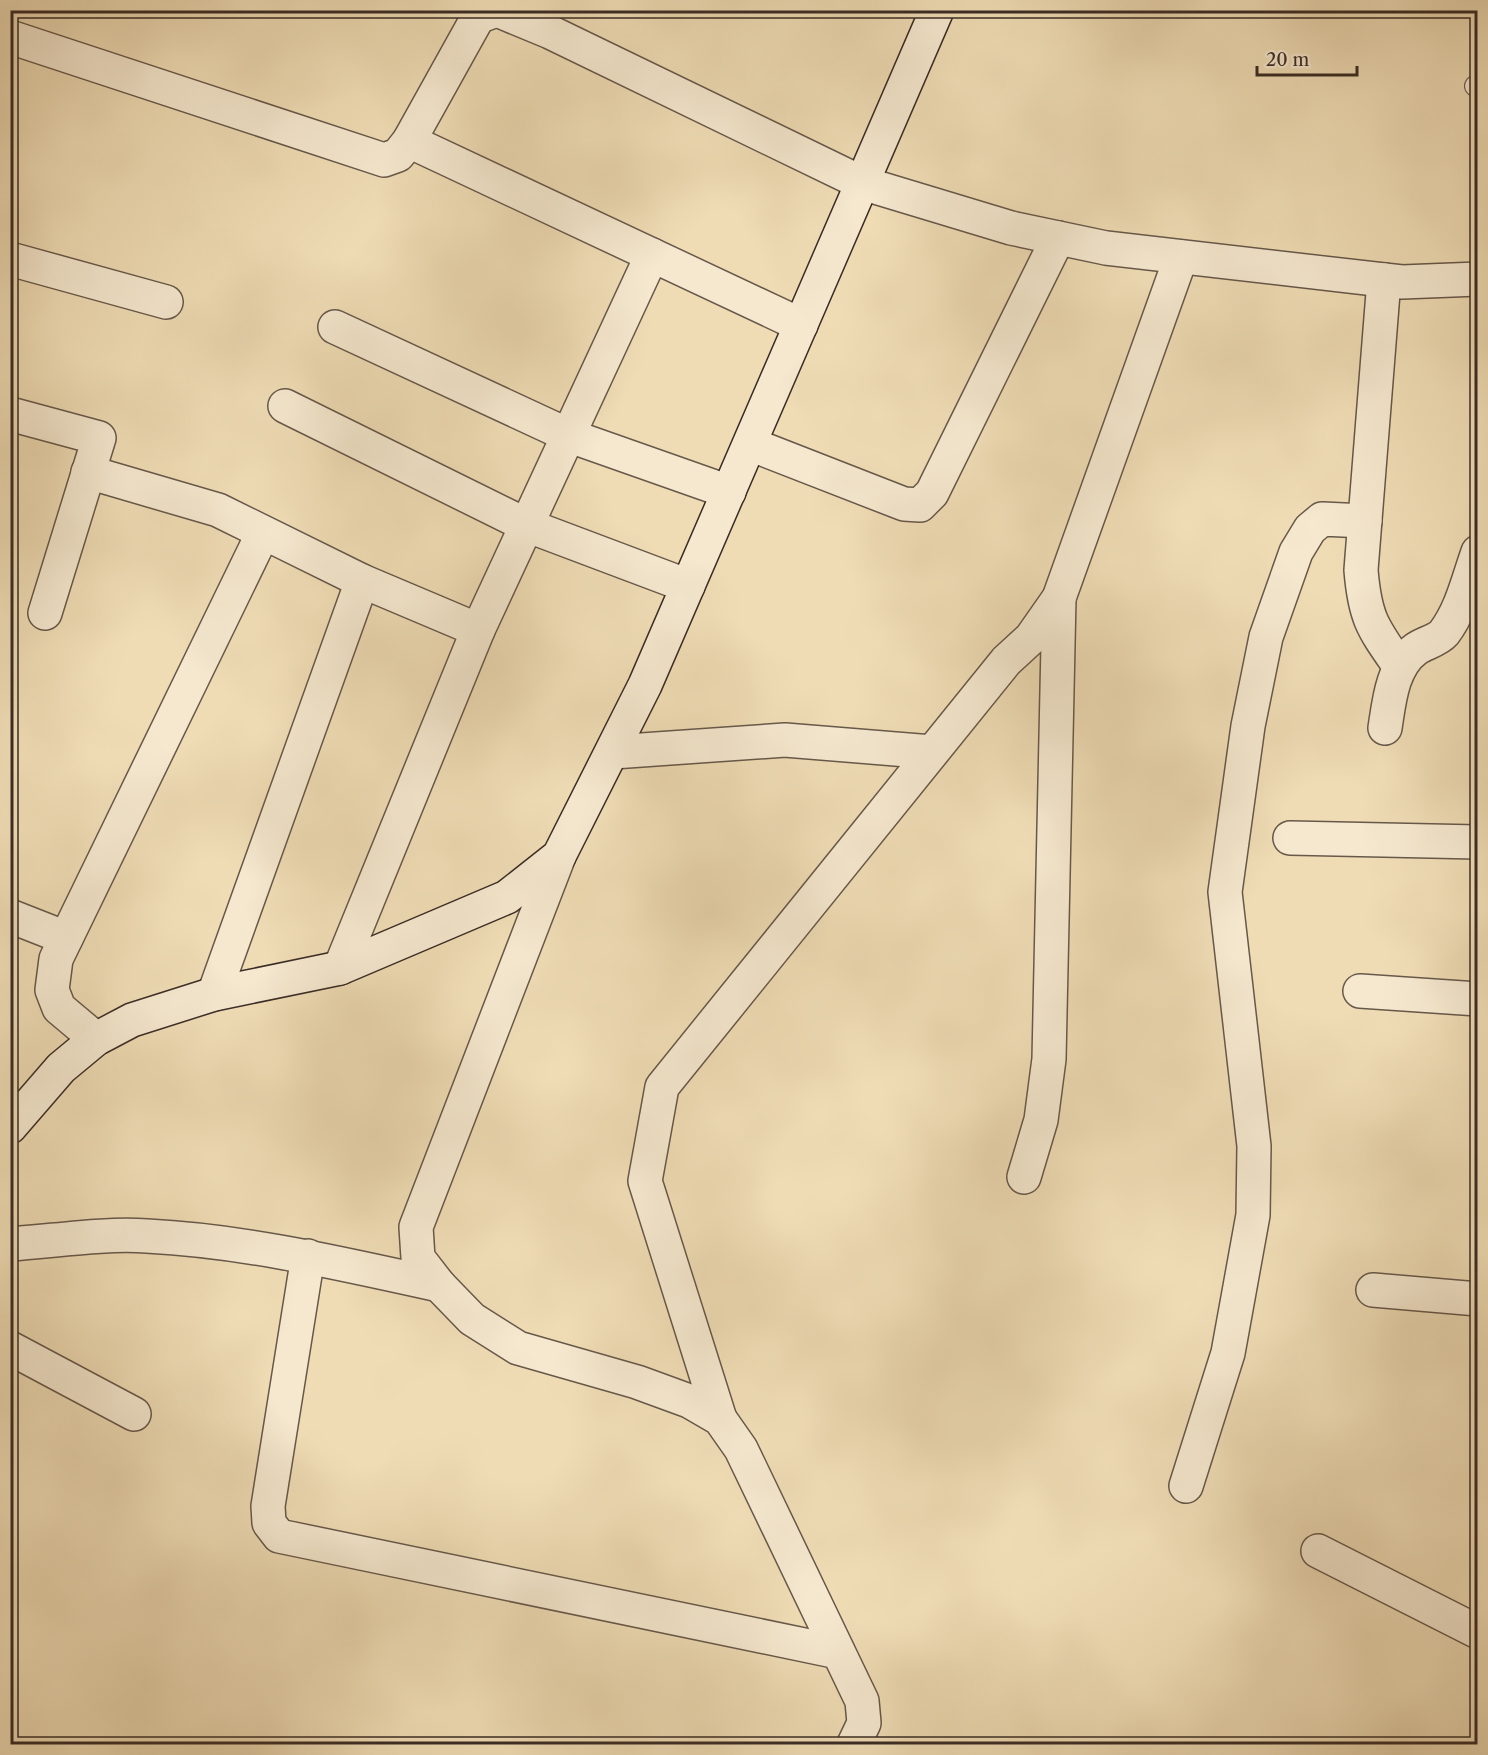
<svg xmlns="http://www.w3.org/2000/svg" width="1488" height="1755" font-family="'Libre Caslon Text',serif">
<rect width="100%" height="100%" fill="#efdcb5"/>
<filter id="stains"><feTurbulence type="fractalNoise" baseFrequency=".00333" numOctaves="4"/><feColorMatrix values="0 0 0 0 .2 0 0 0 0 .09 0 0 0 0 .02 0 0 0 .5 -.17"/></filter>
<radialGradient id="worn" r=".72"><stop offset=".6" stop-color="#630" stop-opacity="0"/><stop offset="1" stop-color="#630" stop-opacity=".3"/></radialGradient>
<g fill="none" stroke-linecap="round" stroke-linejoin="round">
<defs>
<polyline id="service" points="1475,86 1478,86"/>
<g id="minor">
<polyline points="497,10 550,32 862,183 1011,228 1106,248 1384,280 1402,282 1478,279"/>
<polyline points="10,37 384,160 398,155 409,141 478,17 496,10"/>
<polyline points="409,141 801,325"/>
<polyline points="10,259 166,302"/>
<path d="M1384,280L1361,570C1365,619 1373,628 1400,667"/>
<polyline points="335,327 570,436 729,492"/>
<polyline points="285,406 526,525 688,586"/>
<polyline points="10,414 99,438 45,613"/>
<polyline points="750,444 904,504 920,505 932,493 1058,238"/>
<polyline points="88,472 218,510 362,581 478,630"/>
<path d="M1385,728C1389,702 1392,666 1416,649C1424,643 1437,641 1444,633C1462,609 1468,580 1478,552"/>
<polyline points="613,752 785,740 932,752"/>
<polyline points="1290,838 1478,842"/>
<polyline points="559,856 416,1227 418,1258 439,1285 472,1319 518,1348 637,1382 689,1401 720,1419 741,1449 862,1701 864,1723 854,1744"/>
<polyline points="10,916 66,938"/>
<polyline points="340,968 478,630 652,255"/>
<polyline points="1360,991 1478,999"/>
<polyline points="214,994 362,581"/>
<polyline points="96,1039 59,1008 52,990 56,959 263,533"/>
<polyline points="1024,1177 1041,1120 1049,1059 1059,598"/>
<path d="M10,1244C55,1241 103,1233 147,1236C246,1241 343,1264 439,1285"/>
<polyline points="308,1256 268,1506 269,1523 279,1536 838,1652"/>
<polyline points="1373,1290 1478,1299"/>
<polyline points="10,1348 134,1414"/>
<polyline points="720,1419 645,1181 662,1087 1006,661 1031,638 1059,598 1181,257"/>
<polyline points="1186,1486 1228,1353 1253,1215 1254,1146 1225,892 1248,726 1266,637 1296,552 1310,529 1322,519 1365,521"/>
<polyline points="1318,1551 1478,1632"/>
</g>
<polyline id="secondary" points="10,1127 61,1068 96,1039 132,1020 214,994 340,968 507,897 559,856 645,685 937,10"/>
</defs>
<!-- service casing -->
<use href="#service" stroke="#67584a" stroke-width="22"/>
<!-- minor casing -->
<use href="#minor" stroke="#67584a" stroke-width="36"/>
<!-- secondary casing -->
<use href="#secondary" stroke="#3a2c26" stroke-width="36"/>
<!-- service -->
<use href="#service" stroke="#f5e8cf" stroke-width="20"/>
<!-- minor -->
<use href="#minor" stroke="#f5e8cf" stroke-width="33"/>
<!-- secondary -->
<use href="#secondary" stroke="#f5e8cf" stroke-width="33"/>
</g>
<!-- margin -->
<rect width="1488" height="1755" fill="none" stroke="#efdcb5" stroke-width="36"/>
<rect x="12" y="12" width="1464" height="1731" fill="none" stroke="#3a2c26" stroke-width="3"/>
<rect x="18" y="18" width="1452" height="1719" fill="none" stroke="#3a2c26" stroke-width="1.5"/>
<!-- scale -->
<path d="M1257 66v9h100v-9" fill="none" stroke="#3a2c26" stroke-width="3"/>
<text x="1266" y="66" font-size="18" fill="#3a2c26" stroke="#f5e8cf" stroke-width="4.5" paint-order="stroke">20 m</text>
<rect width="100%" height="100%" filter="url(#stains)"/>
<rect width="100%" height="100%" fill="url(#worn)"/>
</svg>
